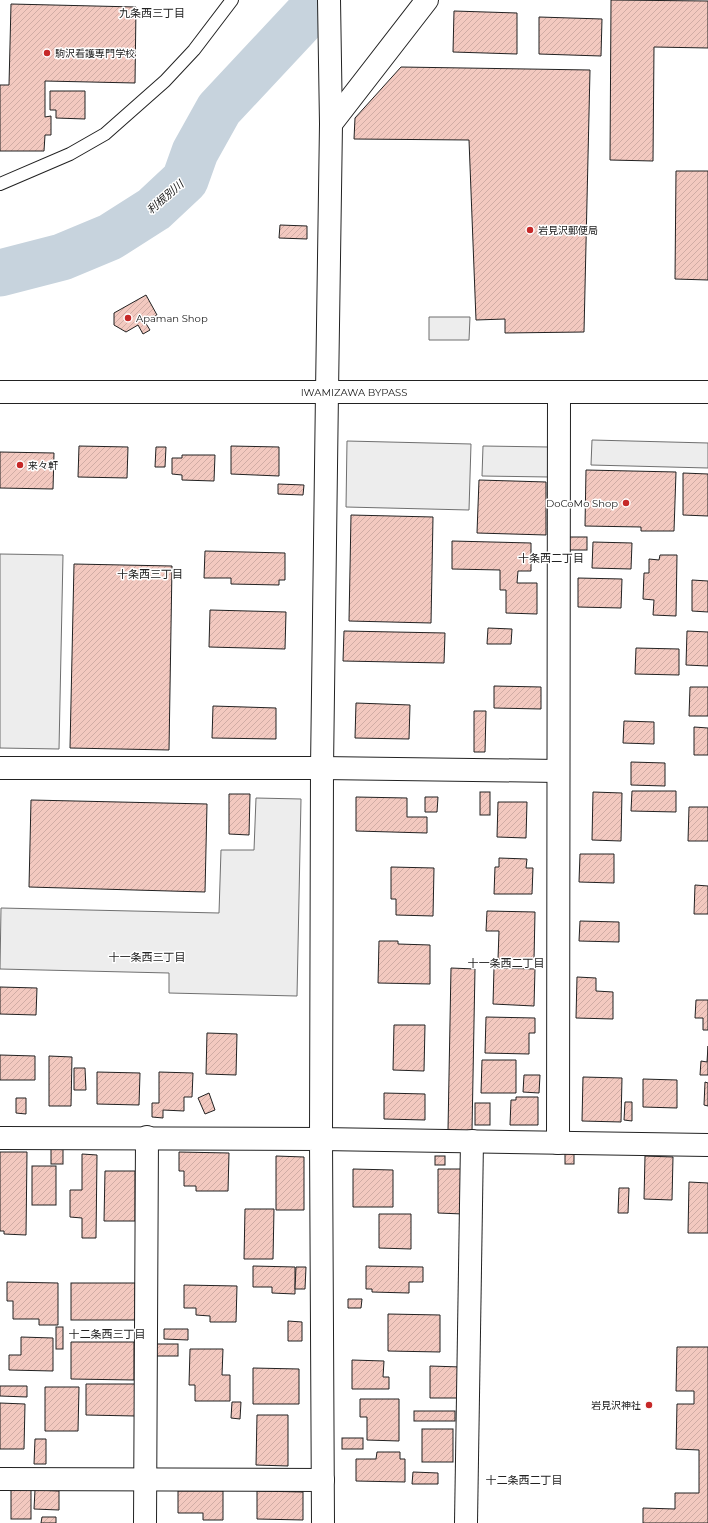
<svg xmlns="http://www.w3.org/2000/svg" width="708" height="1523" font-family="Montserrat,'Noto Sans JP',sans-serif">
<defs>
<pattern id="building-hatch" width="6" height="6" patternUnits="userSpaceOnUse"><rect width="6" height="6" fill="#f3c9c0"/><path d="M-1 1l2-2M0 6l6-6M5 7l2-2" fill="none" stroke="#d0aca5"/></pattern>
</defs>
<rect width="100%" height="100%" fill="#fff"/>
<!-- parking -->
<g fill="#ededed" stroke="#6f6f6f">
<polygon points="429,317 470,317 469,340 429,340"/>
<polygon points="592,440 708,443 708,468 591,465"/>
<polygon points="347,441 471,444 469,510 346,507"/>
<polygon points="483,446 549,447 549,477 482,476"/>
<polygon points="0,554 63,555 59,749 0,748"/>
<polygon points="256,798 301,799 297,996 169,993 169,973 0,969 1,908 219,913 221,850 254,850"/>
</g>
<g fill="none" stroke-linecap="round" stroke-linejoin="round">
<!-- river -->
<polyline stroke="#c7d3dd" stroke-width="47" points="0,273 62,257 110,237 154,209 185,180 195,152 219,109 306,16"/>
</g>
<!-- building -->
<g fill="url(#building-hatch)" stroke="#222">
<polygon points="611,0 708,1 708,48 654,47 653,161 610,160"/>
<polygon points="11,4 136,7 135,83 45,81 45,117 51,116 51,135 45,135 44,151 0,151 0,85 9,85"/>
<polygon points="454,11 517,13 517,54 453,52"/>
<polygon points="539,17 602,19 601,56 539,54"/>
<polygon points="401,67 590,70 584,332 505,333 505,319 476,320 469,140 354,139 355,118"/>
<polygon points="50,91 85,91 85,119 56,118 56,110 50,110"/>
<polygon points="676,171 708,171 708,280 675,279"/>
<polygon points="280,225 307,226 307,239 279,238"/>
<polygon points="146,295 157,315 145,322 150,330 143,334 138,325 126,332 114,325 114,313"/>
<polygon points="79,446 128,447 127,478 78,477"/>
<polygon points="231,446 279,447 279,476 231,474"/>
<polygon points="156,447 166,447 165,467 155,467"/>
<polygon points="0,452 54,453 53,489 0,488"/>
<polygon points="182,455 215,455 214,481 182,480 182,475 172,474 172,458 182,458"/>
<polygon points="586,470 676,472 674,531 641,531 641,527 585,526"/>
<polygon points="683,473 708,474 708,516 683,515"/>
<polygon points="479,480 546,482 546,535 477,533"/>
<polygon points="278,484 304,485 303,495 278,494"/>
<polygon points="351,515 433,517 431,623 349,621"/>
<rect x="569" y="537" width="18" height="13"/>
<polygon points="452,541 531,543 531,571 518,571 517,583 537,583 537,614 506,613 506,590 500,590 500,570 452,569"/>
<polygon points="593,542 632,543 631,569 592,568"/>
<polygon points="205,551 285,553 285,580 279,580 279,585 231,584 231,578 204,578"/>
<polygon points="660,555 677,555 676,616 653,615 654,600 643,599 644,573 649,573 649,559 659,560"/>
<polygon points="74,564 172,566 169,750 70,748"/>
<polygon points="578,578 622,579 621,608 578,607"/>
<polygon points="692,580 708,581 708,612 692,611"/>
<polygon points="210,610 286,612 285,649 209,647"/>
<polygon points="488,628 512,629 511,644 487,644"/>
<polygon points="344,631 445,633 444,663 343,661"/>
<polygon points="687,631 708,632 708,666 686,665"/>
<polygon points="636,648 679,649 679,675 635,674"/>
<polygon points="494,686 541,687 541,709 494,708"/>
<polygon points="690,687 708,687 708,716 689,716"/>
<polygon points="356,703 410,705 409,739 355,738"/>
<polygon points="213,706 276,708 276,739 212,738"/>
<polygon points="474,711 486,711 485,752 474,752"/>
<polygon points="624,721 654,722 654,744 623,743"/>
<polygon points="694,727 708,728 708,755 694,755"/>
<polygon points="631,762 665,763 665,786 631,785"/>
<polygon points="632,791 676,791 676,812 631,811"/>
<rect x="480" y="792" width="10" height="23"/>
<polygon points="593,792 622,793 621,841 592,840"/>
<polygon points="229,794 250,794 249,835 229,834"/>
<polygon points="356,797 407,798 407,817 427,817 427,833 356,831"/>
<polygon points="425,797 438,797 437,812 425,812"/>
<polygon points="31,800 207,804 205,892 29,887"/>
<polygon points="498,802 527,802 526,838 497,837"/>
<polygon points="689,807 708,807 708,841 688,841"/>
<polygon points="580,854 614,854 614,883 579,882"/>
<polygon points="499,858 527,859 526,868 533,868 532,894 494,894 495,867 499,867"/>
<polygon points="391,867 434,868 433,916 396,915 396,899 391,899"/>
<polygon points="695,885 708,886 708,914 694,914"/>
<polygon points="487,911 535,912 534,960 498,959 499,931 486,931"/>
<polygon points="580,921 619,922 619,942 579,941"/>
<polygon points="379,941 398,941 398,944 430,945 430,984 378,983"/>
<polygon points="451,968 475,969 472,1131 448,1130"/>
<polygon points="494,968 535,969 534,1006 493,1004"/>
<polygon points="577,977 596,978 596,991 613,992 613,1019 576,1018"/>
<polygon points="0,987 37,988 36,1015 0,1014"/>
<polygon points="696,1000 708,1000 708,1030 703,1030 703,1018 695,1018"/>
<polygon points="486,1017 535,1018 535,1033 529,1033 529,1054 485,1053"/>
<polygon points="394,1025 425,1025 424,1071 393,1070"/>
<polygon points="207,1033 237,1034 236,1075 206,1074"/>
<polygon points="708,1046 708,1075 700,1075 701,1061 707,1062"/>
<polygon points="0,1055 35,1056 35,1080 0,1080"/>
<polygon points="49,1056 72,1057 71,1106 49,1106"/>
<polygon points="482,1060 516,1060 516,1093 481,1093"/>
<polygon points="74,1068 85,1068 86,1090 74,1090"/>
<polygon points="97,1072 140,1073 139,1105 97,1104"/>
<polygon points="159,1072 193,1073 192,1097 184,1097 184,1111 163,1110 163,1118 152,1117 152,1103 159,1103"/>
<polygon points="524,1075 540,1075 539,1093 523,1092"/>
<polygon points="583,1077 622,1078 621,1122 582,1121"/>
<polygon points="643,1079 677,1080 677,1108 643,1107"/>
<polygon points="705,1082 708,1083 708,1106 704,1105"/>
<polygon points="209,1093 215,1110 205,1114 198,1098"/>
<polygon points="384,1093 425,1094 425,1120 384,1119"/>
<polygon points="516,1097 538,1097 538,1125 510,1125 511,1100 516,1100"/>
<polygon points="16,1098 26,1098 26,1114 16,1113"/>
<polygon points="625,1102 632,1102 632,1121 624,1120"/>
<rect x="475" y="1103" width="15" height="22"/>
<rect x="51" y="1148" width="12" height="16"/>
<polygon points="0,1152 27,1152 26,1235 4,1234 4,1231 0,1231"/>
<polygon points="179,1152 229,1153 228,1191 196,1191 196,1186 184,1186 184,1171 179,1171"/>
<rect x="565" y="1153" width="9" height="11"/>
<polygon points="82,1154 97,1155 96,1238 82,1238 82,1218 70,1217 70,1190 82,1190"/>
<polygon points="276,1156 304,1157 304,1210 276,1210"/>
<rect x="435" y="1156" width="10" height="9"/>
<polygon points="645,1156 673,1157 672,1200 644,1199"/>
<rect x="32" y="1166" width="24" height="39"/>
<polygon points="353,1169 393,1170 393,1207 353,1207"/>
<polygon points="438,1169 464,1169 463,1214 438,1213"/>
<polygon points="105,1171 135,1171 135,1221 104,1221"/>
<polygon points="689,1182 708,1183 708,1233 688,1233"/>
<polygon points="619,1188 629,1188 628,1213 618,1213"/>
<polygon points="245,1209 274,1209 273,1259 244,1259"/>
<polygon points="379,1214 411,1214 411,1249 379,1248"/>
<polygon points="253,1266 295,1267 295,1294 272,1293 272,1287 253,1287"/>
<polygon points="366,1266 423,1267 423,1282 409,1282 409,1293 372,1292 372,1289 366,1289"/>
<polygon points="296,1267 306,1267 305,1289 295,1289"/>
<polygon points="7,1282 58,1283 58,1325 39,1325 39,1319 13,1319 13,1301 7,1301"/>
<rect x="71" y="1283" width="64" height="37"/>
<polygon points="184,1285 237,1286 236,1322 210,1322 210,1316 196,1315 196,1308 184,1308"/>
<polygon points="348,1299 362,1299 361,1308 348,1308"/>
<polygon points="388,1314 440,1315 440,1352 388,1351"/>
<polygon points="288,1321 302,1322 302,1341 288,1341"/>
<rect x="56" y="1327" width="7" height="22"/>
<polygon points="164,1329 188,1329 188,1340 164,1339"/>
<polygon points="21,1337 53,1338 53,1371 9,1370 9,1355 21,1355"/>
<polygon points="71,1342 134,1342 134,1380 71,1379"/>
<rect x="155" y="1344" width="23" height="12"/>
<polygon points="677,1347 708,1347 708,1523 643,1523 643,1508 675,1509 675,1493 699,1493 699,1450 676,1449 677,1404 694,1404 694,1391 676,1391"/>
<polygon points="190,1349 223,1349 222,1375 230,1375 230,1401 195,1401 195,1385 189,1385"/>
<polygon points="352,1360 384,1361 383,1377 389,1377 389,1389 352,1389"/>
<polygon points="430,1366 461,1367 461,1398 430,1398"/>
<polygon points="253,1368 299,1369 299,1404 253,1404"/>
<polygon points="86,1384 136,1384 135,1416 86,1415"/>
<polygon points="0,1386 27,1386 27,1397 0,1396"/>
<polygon points="45,1387 79,1387 78,1431 45,1431"/>
<polygon points="360,1399 399,1399 399,1441 367,1440 367,1417 360,1417"/>
<polygon points="232,1402 241,1402 240,1419 231,1418"/>
<polygon points="0,1403 25,1404 24,1449 0,1449"/>
<rect x="414" y="1411" width="41" height="10"/>
<polygon points="257,1415 288,1415 288,1466 256,1465"/>
<rect x="422" y="1429" width="31" height="33"/>
<rect x="342" y="1438" width="21" height="11"/>
<polygon points="35,1439 46,1439 46,1464 34,1464"/>
<polygon points="377,1452 400,1452 400,1459 405,1459 405,1482 356,1481 356,1459 376,1459"/>
<polygon points="413,1472 438,1473 438,1484 412,1484"/>
<rect x="11" y="1490" width="20" height="29"/>
<polygon points="35,1490 59,1491 59,1510 34,1509"/>
<polygon points="178,1491 223,1491 223,1520 203,1520 203,1513 178,1513"/>
<polygon points="257,1491 303,1492 303,1520 257,1519"/>
<polygon points="42,1517 56,1517 56,1523 41,1523"/>
</g>
<g fill="none" stroke-linecap="round" stroke-linejoin="round">
<defs>
<polyline id="lane" points="0,184 70,154 105,134 165,81 194,50 232,0"/>
<g id="street">
<polyline points="331,124 427,0"/>
<polyline points="327,392 322,768 321,1139 708,1145"/>
<polyline points="0,768 322,768 558,771"/>
<polyline points="0,1138 321,1139 323,1523"/>
<polyline points="558,1143 559,393"/>
<polyline points="0,1479 323,1480"/>
<polyline points="145,1523 147,1137"/>
<polyline points="466,1523 472,1141"/>
</g>
<polyline id="secondary" points="327,392 331,124 329,0"/>
<polyline id="highway" points="0,392 708,392"/>
</defs>
<!-- lane casing -->
<use href="#lane" stroke="#222" stroke-width="14"/>
<!-- street casing -->
<use href="#street" stroke="#222" stroke-width="24"/>
<!-- secondary casing -->
<use href="#secondary" stroke="#222" stroke-width="24"/>
<!-- highway casing -->
<use href="#highway" stroke="#222" stroke-width="24"/>
<!-- lane -->
<use href="#lane" stroke="#fff" stroke-width="12"/>
<!-- street -->
<use href="#street" stroke="#fff" stroke-width="22"/>
<!-- secondary -->
<use href="#secondary" stroke="#fff" stroke-width="22"/>
<!-- highway -->
<use href="#highway" stroke="#fff" stroke-width="22"/>
</g>
<!-- markers -->
<g fill="#c62828" stroke="#fff" stroke-width="1.5">
<circle cx="47" cy="53" r="4"/>
<circle cx="530" cy="230" r="4"/>
<circle cx="128" cy="318" r="4"/>
<circle cx="20" cy="465" r="4"/>
<circle cx="626" cy="503" r="4"/>
<circle cx="649" cy="1405" r="4"/>
</g>
<g text-anchor="middle" dominant-baseline="central" stroke-width="3" stroke-linejoin="round" paint-order="stroke">
<!-- poi labels -->
<g font-size="10" fill="#222" stroke="#fff" text-anchor="start">
<text x="55" y="53">駒沢看護専門学校</text>
<text x="538" y="230">岩見沢郵便局</text>
<text x="136" y="318">Apaman Shop</text>
<text x="28" y="465">来々軒</text>
<text x="618" y="503" text-anchor="end">DoCoMo Shop</text>
<text x="641" y="1405" text-anchor="end">岩見沢神社</text>
</g>
<!-- street labels -->
<g font-size="10" fill="#222" stroke="#fff">
<text x="354" y="392">IWAMIZAWA BYPASS</text>
</g>
<!-- neighbourhood labels -->
<g font-size="11" fill="#222" stroke="#fff">
<text x="152" y="13">九条西三丁目</text>
<text x="551" y="558">十条西二丁目</text>
<text x="150" y="574">十条西三丁目</text>
<text x="147" y="957">十一条西三丁目</text>
<text x="506" y="963">十一条西二丁目</text>
<text x="107" y="1334">十二条西三丁目</text>
<text x="524" y="1480">十二条西二丁目</text>
</g>
<!-- water labels -->
<g font-size="11" font-style="italic" fill="#222" stroke="#fff">
<text transform="translate(165 197) rotate(-41)">利根別川</text>
</g>
</g>
</svg>
